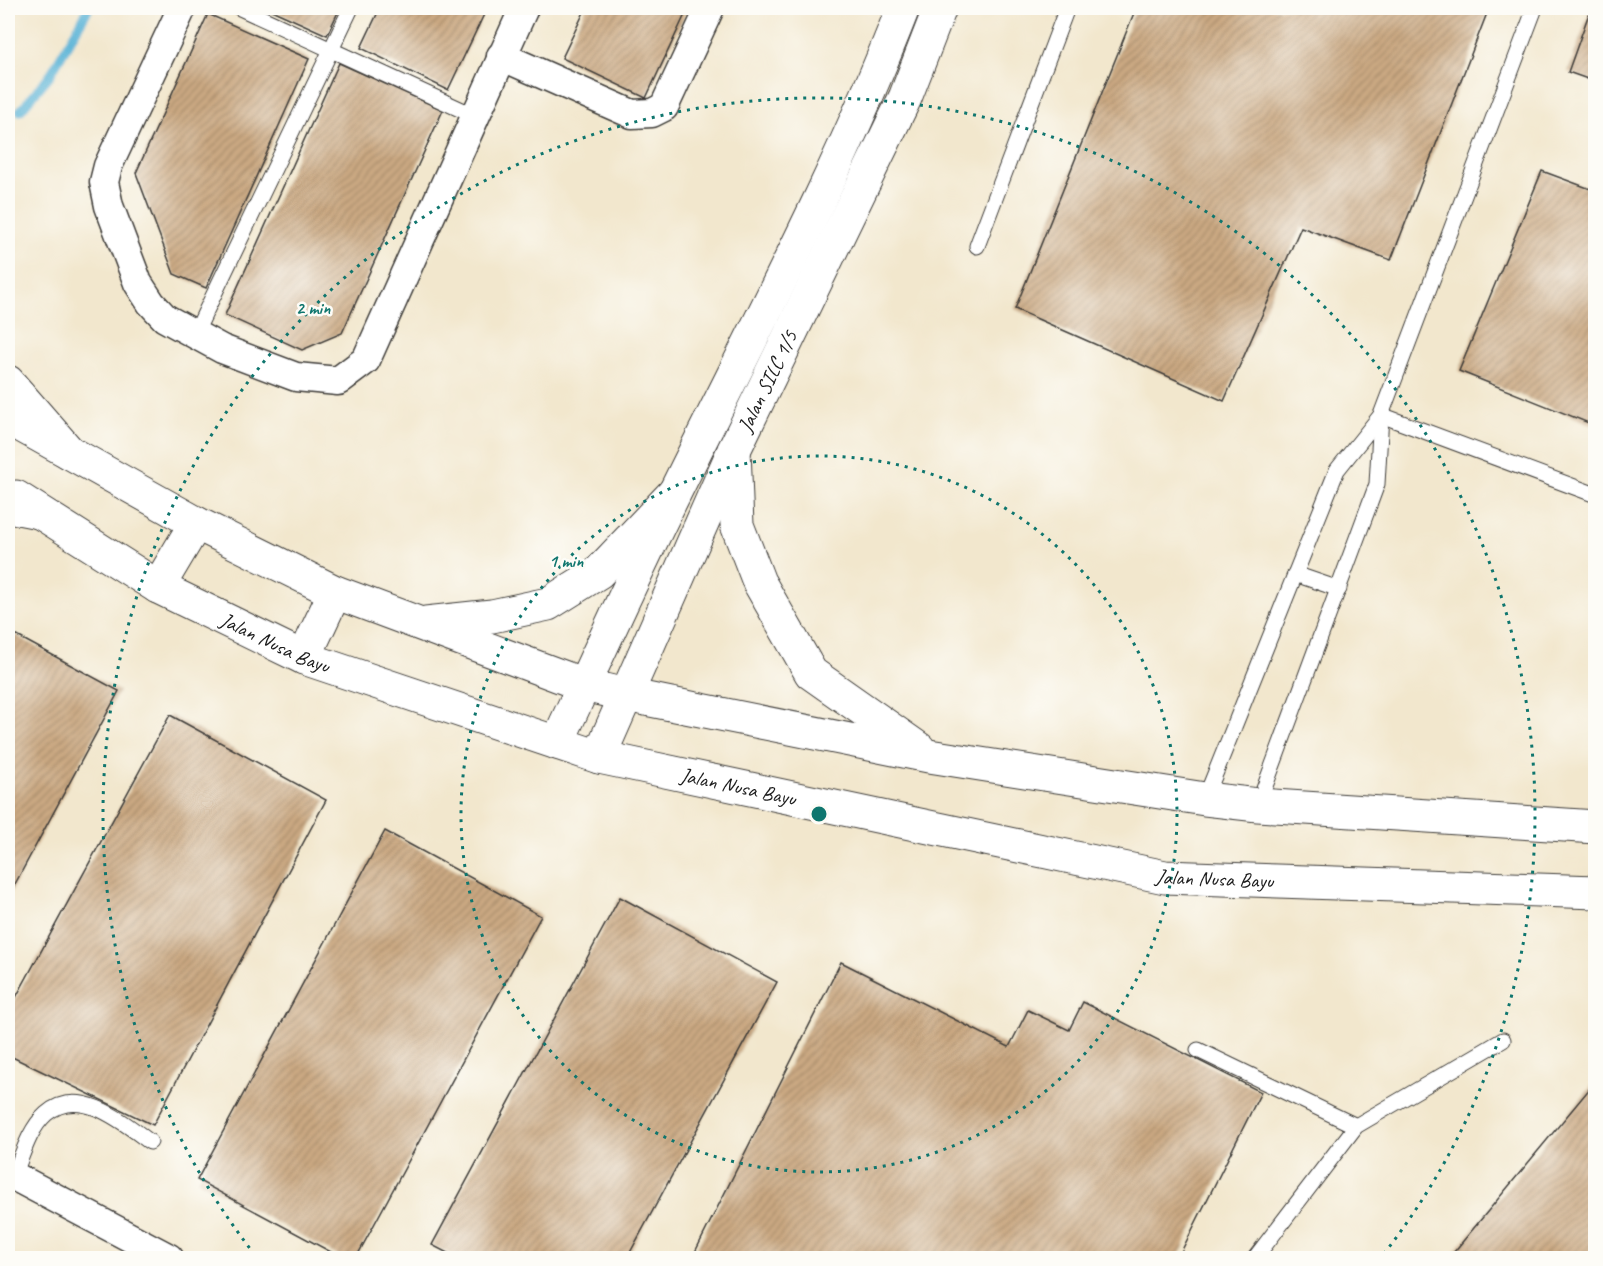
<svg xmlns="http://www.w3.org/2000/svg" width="1603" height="1266" font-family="Caveat,sans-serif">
<defs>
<pattern id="building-hatch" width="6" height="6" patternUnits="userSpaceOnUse" patternTransform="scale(1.5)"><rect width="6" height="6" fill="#cba982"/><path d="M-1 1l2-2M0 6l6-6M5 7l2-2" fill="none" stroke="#a4896a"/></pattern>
</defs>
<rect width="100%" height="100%" fill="#fdfcf7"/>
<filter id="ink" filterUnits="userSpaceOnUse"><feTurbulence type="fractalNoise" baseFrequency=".0167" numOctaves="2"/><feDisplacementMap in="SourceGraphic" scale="12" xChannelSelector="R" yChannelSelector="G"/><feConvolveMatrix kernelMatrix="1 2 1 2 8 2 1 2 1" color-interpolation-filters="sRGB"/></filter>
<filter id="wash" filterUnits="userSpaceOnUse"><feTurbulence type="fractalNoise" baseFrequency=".008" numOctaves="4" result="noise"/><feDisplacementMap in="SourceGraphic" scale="24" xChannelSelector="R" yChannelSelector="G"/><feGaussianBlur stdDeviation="1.35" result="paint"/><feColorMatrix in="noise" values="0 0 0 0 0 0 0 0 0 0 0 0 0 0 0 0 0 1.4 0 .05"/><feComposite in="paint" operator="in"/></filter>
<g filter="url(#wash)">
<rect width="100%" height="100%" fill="#f2e7cd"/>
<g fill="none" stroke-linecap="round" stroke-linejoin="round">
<!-- stream -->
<polyline stroke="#59b2d6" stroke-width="9" points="20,111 50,75 89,8"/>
</g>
<g id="blocks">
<!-- building -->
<g fill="url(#building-hatch)">
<polygon points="267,8 340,8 327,35"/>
<polygon points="380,8 487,8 448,90 361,48"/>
<polygon points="586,8 688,8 646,98 562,58"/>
<polygon points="1136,8 1489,8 1391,260 1301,227 1224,401 1015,309"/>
<polygon points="1591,8 1596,8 1596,82 1568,72"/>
<polygon points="208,14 309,59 206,288 174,274 136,173"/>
<polygon points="339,63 443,110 342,333 302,350 225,315"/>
<polygon points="1542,171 1596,191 1596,426 1459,371"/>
<polygon points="8,631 119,691 8,897"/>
<polygon points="170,715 326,800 153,1125 8,1055 8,1012"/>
<polygon points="385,831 541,916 356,1258 342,1258 197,1180"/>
<polygon points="620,897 777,982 627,1258 457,1258 432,1245"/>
<polygon points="841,962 1009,1047 1028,1010 1069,1030 1083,1002 1261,1092 1178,1258 692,1258"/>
<polygon points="1596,1081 1596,1258 1449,1258"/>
</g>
</g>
</g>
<g filter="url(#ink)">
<use href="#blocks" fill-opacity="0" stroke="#3c3a37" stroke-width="1.5"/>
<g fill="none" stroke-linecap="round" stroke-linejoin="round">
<defs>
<g id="service">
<polyline points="240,8 475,116"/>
<polyline points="977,246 1067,8"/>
<polyline points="195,334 351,8"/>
<polyline points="1381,415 1596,495"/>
<polyline points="1295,574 1339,589"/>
<polyline points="1205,799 1337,470 1381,415 1535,8"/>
<polyline points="1258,805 1377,484 1381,415"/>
<polyline points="1198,1050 1356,1126"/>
<path d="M14,1176C22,1156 29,1129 46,1114C79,1085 123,1122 150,1142"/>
<polyline points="1255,1258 1356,1126 1503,1040"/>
</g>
<g id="minor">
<polyline points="182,8 108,166 104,182 109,206 138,283 151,303 165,318 222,349 296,377 338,381 366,360 524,8"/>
<polyline points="501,56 632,114 652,113 664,107 710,8"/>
<polyline points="8,1173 169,1258"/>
</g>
<g id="tertiary">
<path d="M557,743C596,659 634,575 675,492C753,333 839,173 903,8"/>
<path id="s1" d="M599,757L734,450L905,98L940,8"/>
</g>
<g id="secondary">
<polyline points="8,418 196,523 335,592 584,685 626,695 929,756 1205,799 1258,805 1596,827"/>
<polyline points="734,450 737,525 759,582 811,673 919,749"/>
<path id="s2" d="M16,497L158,587L304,658L599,757L1165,877L1596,892"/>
<polyline points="158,587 196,523"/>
<polyline points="426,623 492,616 548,604 599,572 674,493"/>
<polyline points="304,658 335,592"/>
</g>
<g id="primary">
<polyline points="8,382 69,452"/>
<polyline points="8,506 39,512"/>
</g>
</defs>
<!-- service casing -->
<use href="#service" stroke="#3c3a37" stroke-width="17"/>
<!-- minor casing -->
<use href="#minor" stroke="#3c3a37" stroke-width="31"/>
<!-- tertiary casing -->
<use href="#tertiary" stroke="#3c3a37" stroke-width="35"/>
<!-- secondary casing -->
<use href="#secondary" stroke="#3c3a37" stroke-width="35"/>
<!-- primary casing -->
<use href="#primary" stroke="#3c3a37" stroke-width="35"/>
<!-- service -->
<use href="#service" stroke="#fff" stroke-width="15"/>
<!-- minor -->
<use href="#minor" stroke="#fff" stroke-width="28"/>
<!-- tertiary -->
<use href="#tertiary" stroke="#fff" stroke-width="33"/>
<!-- secondary -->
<use href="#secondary" stroke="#fff" stroke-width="33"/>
<!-- primary -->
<use href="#primary" stroke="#fff" stroke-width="33"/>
</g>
</g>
<!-- distance rings -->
<g fill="none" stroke="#0f766e" stroke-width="3" stroke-dasharray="3 6">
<circle cx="819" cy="814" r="358"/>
<path d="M255 1255A716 716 0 1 1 1383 1255"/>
</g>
<g text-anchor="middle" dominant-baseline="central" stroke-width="5" stroke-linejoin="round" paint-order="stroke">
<!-- street labels -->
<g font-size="21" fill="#1c1c1c" stroke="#fdfcf7">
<text stroke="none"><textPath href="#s1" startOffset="412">Jalan SILC 1/5</textPath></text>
<text stroke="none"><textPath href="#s2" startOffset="298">Jalan Nusa Bayu</textPath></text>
<text stroke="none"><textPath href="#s2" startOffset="784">Jalan Nusa Bayu</textPath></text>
<text stroke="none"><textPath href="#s2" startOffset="1270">Jalan Nusa Bayu</textPath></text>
</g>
</g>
<circle cx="819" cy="814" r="9" fill="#0f766e" stroke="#fdfcf7" stroke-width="3"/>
<g font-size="18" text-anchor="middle" font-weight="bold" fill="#0f766e" stroke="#fdfcf7" stroke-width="5" stroke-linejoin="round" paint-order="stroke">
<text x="313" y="314">2 min</text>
<text x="566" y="567">1 min</text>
</g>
<!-- margin -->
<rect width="1603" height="1266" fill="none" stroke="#fdfcf7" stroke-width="30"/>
</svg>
